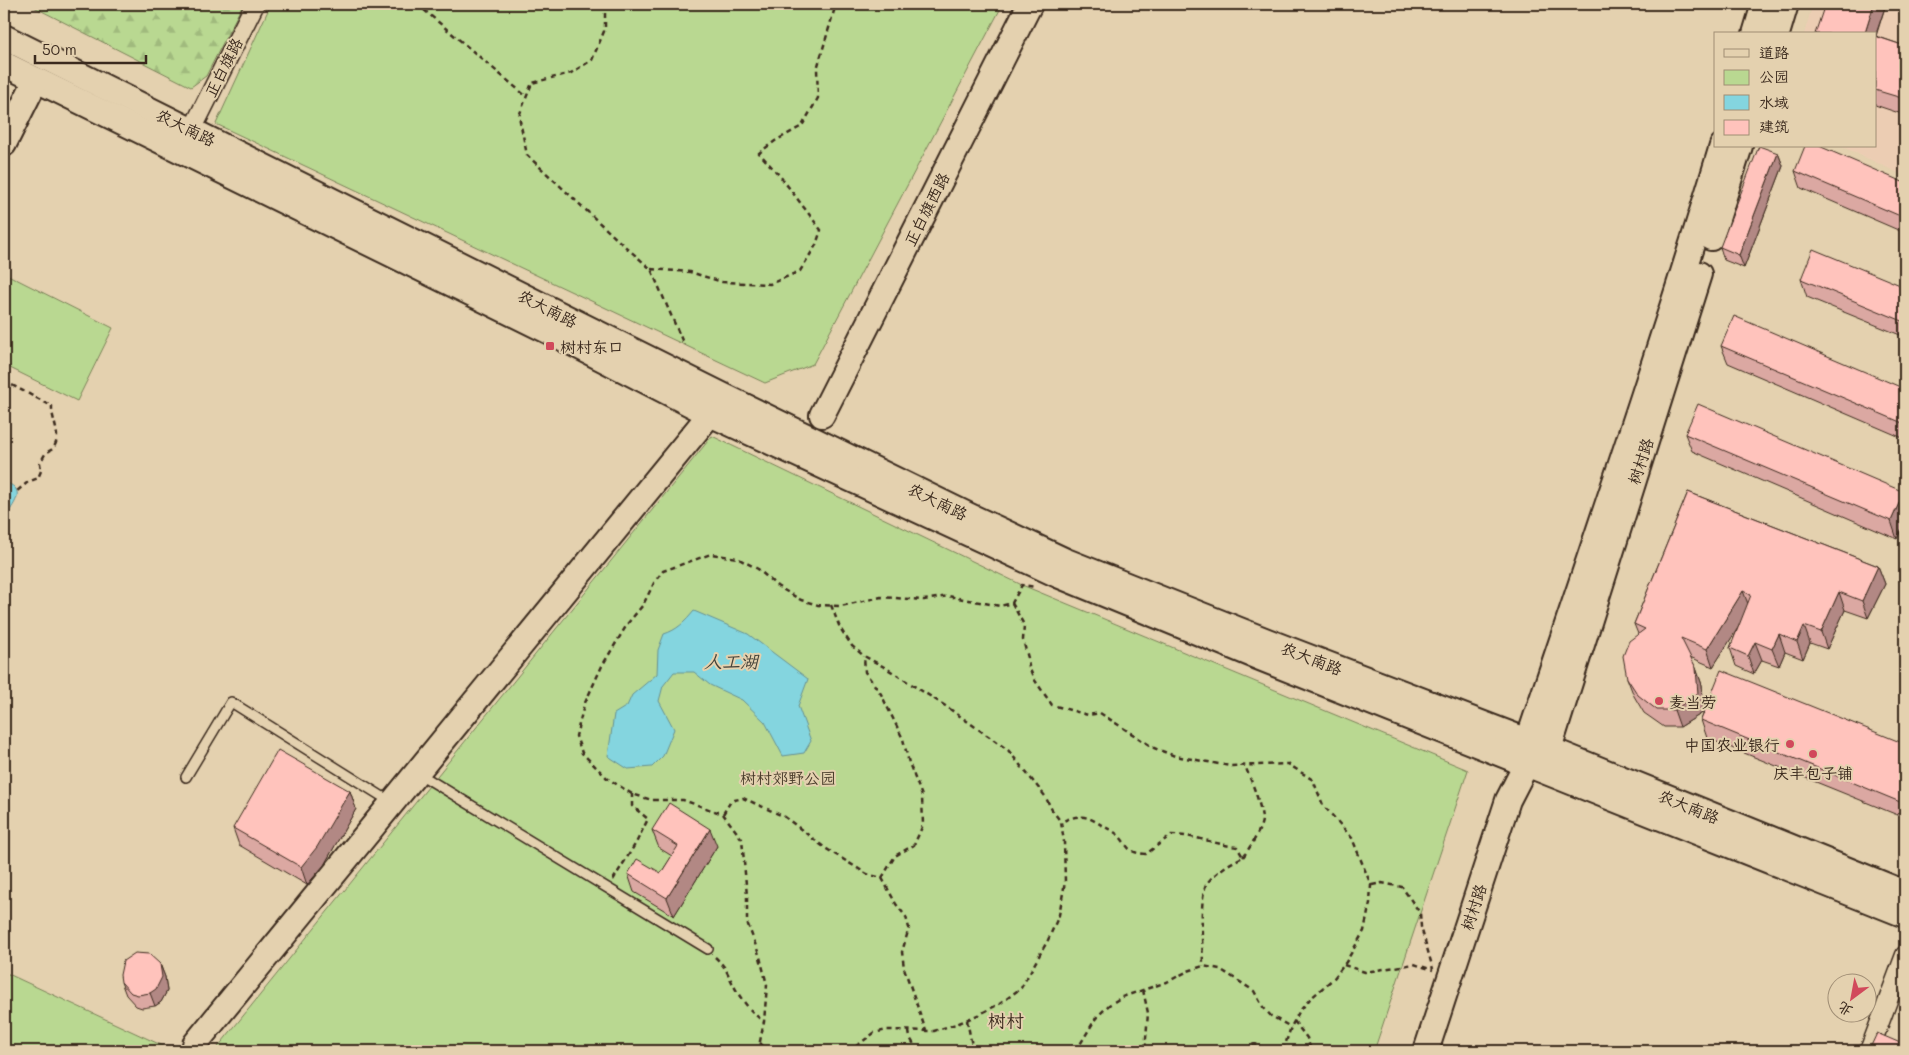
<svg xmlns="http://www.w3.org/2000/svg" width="1909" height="1055" font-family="Mali,'LXGW WenKai TC',sans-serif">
<defs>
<pattern id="forest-firs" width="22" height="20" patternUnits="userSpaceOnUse" patternTransform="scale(1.25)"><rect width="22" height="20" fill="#b9d891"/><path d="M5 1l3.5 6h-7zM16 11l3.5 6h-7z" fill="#a0ba7d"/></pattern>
</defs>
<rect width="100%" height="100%" fill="#e4d1af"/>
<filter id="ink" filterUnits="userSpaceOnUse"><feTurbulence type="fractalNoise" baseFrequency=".02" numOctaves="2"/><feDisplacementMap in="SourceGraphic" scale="10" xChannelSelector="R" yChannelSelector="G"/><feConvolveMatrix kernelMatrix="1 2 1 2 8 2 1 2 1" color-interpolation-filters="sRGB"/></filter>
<g filter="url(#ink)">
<!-- built -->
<polygon fill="#eccdb3" points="1813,4 1905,4 1905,176 1841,146 1875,146 1875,34 1804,34"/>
<!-- forest -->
<polygon fill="url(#forest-firs)" stroke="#7a8158" points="28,4 243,4 206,76 191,87"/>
<!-- park -->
<g fill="#b9d891" stroke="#7a8158">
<polygon points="271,4 1003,4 813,364 765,383 216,124"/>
<polygon points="4,273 113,328 77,401 4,365"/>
<polygon points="712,436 1022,585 1468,770 1374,1051 219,1051 218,1047"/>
<polygon points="4,972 174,1051 4,1051"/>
</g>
<!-- water -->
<g fill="#84d5df" stroke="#679192">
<path d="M4,482C24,488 18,499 8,513L4,514Z"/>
<path d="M694,611L748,634L808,679L798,706L811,741L804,753L783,756L765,722L742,700L710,685L694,672H674L663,686L659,701L674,729L663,756L652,767L628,769L608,756L614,714L627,706L632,695L657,674L658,650L664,634C677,630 685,622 694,611Z"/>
</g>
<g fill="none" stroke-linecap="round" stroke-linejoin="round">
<defs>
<g id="lane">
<polyline points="418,773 708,949"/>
<polyline points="186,777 231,702 391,802"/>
</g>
<g id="street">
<polyline points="192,130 255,4"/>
<polyline points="1869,1051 1905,955"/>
</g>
<g id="secondary">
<polyline points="1755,34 1764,4"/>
<polyline points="1777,34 1786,4"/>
<polyline points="4,37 722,395 970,516 1066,561 1267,641 1549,749 1905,893"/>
<polyline points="4,64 558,336 710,414 1060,576 1260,658 1905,915"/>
<polyline points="4,144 36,80"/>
<polyline points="1711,238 1740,146"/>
<polyline points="822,415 1030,4"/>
<polyline points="1535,758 1549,749 1699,274"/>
<polyline points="195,1051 195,1044 710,414"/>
<path d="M1426,1051L1508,800L1526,765L1528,741C1594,544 1662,346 1722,146"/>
</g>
</defs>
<!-- lane casing -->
<use href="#lane" stroke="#3b2a1e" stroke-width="12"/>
<!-- street casing -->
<use href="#street" stroke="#3b2a1e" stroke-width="21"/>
<!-- secondary casing -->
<use href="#secondary" stroke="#3b2a1e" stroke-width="28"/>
<!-- path -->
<g stroke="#3b2a1e" stroke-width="2.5" stroke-dasharray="5 4" stroke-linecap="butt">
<polyline points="417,4 527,97"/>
<polyline points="605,4 605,29 592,60 571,73 532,83 519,116 527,155 620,242 651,269 684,345"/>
<polyline points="651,269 690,272 722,282 770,284 800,271 816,245 821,230 780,176 759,153 775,141 802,126 818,98 817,69 836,4"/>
<path d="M4,381L52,406C51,419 61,433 55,445C53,450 50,450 46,453C44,455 42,460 40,463L41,471L38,478L28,482L17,491"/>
<polyline points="1012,603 1024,625 1023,640 1028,658 1029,667 1034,679 1052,705 1088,715 1100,713 1154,748 1175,756 1230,766 1288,764 1313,780 1323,805 1352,838 1371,885 1370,903 1364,931 1346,962 1334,978 1310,999 1299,1012 1291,1027 1283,1051"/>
<polyline points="831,605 840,628 852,646 864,656 886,668 947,707 1008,750 1045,796 1052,810 1061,822"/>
<polyline points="723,814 731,801 743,798 785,817 825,848 867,874 882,878 895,856 914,845 923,825 922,796 909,763 903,739 881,694 865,672 864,656"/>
<path d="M1243,857C1249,849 1262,829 1262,819C1261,804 1251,780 1245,766"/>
<polyline points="882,878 896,904 906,917 909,928 902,952 904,968 926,1031"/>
<polyline points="613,880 636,843 648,819 632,806 632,794"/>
<polyline points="1372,885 1382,883 1402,887 1420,913 1421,927 1433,969"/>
<path d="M715,957C727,968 727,973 734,986C741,1000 752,1013 764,1022"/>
<polyline points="1344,965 1365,972 1414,964 1433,970"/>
<polyline points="1143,990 1148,1013 1145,1051"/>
<polyline points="967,1020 973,1051"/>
<polyline points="1294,1021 1307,1038 1310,1047 1308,1051"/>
<polyline points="909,1031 910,1038 918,1051"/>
<polyline points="760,1043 768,1051"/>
<polyline points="758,1051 764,1022 767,985 760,957 747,922 747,896 742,839 723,814 683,800 652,800 632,794 607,778 582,753 576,736 584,705 602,666 628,623 643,605 654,583 663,571 711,554 737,558 758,569 777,586 801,600 818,605 841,606 881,597 924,600 948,596 1000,606 1012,603 1022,585 1035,587"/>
<path d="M839,1051L855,1047L874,1033L887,1030L934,1031L959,1023L980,1014L1001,1003L1021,988L1048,940L1059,915L1065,882L1064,842L1061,822C1081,813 1087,816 1105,827C1109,829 1115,832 1118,835C1129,846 1126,853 1146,854L1171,835C1196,835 1213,844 1237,847L1243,857C1230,863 1218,870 1208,882C1198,894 1203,948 1203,966"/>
<polyline points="1076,1051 1096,1018 1109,1005 1122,997 1167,982 1188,971 1203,966 1220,969 1254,991 1263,1007 1271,1016 1291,1027"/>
<path d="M1247,1051L1250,1045C1257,1043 1262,1045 1265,1051"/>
</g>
<!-- lane -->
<use href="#lane" stroke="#e4d1af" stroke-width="9"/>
<!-- street -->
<use href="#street" stroke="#e4d1af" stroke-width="18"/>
<!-- secondary -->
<use href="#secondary" stroke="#e4d1af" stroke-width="24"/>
</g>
<!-- wall -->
<g fill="#dba8a2" stroke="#3b2a1e">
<polygon points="1825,4 1886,4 1876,36 1905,46 1905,115 1875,105 1875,34"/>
<polygon points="1778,153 1783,166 1744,268 1724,260 1720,247"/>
<polygon points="1795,171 1905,183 1905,233 1801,188"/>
<polygon points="1801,279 1905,287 1905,337 1807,297"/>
<polygon points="1721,346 1905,389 1905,439 1728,363"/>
<polygon points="1685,434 1904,492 1905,497 1905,521 1897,539 1692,451"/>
<polygon points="1688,492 1878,566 1885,584 1868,618 1845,610 1827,649 1810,643 1803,659 1785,652 1779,666 1762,660 1754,674 1736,666 1730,648 1738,627 1713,667 1690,657 1696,668 1702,685 1704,712 1905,744 1905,818 1707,738 1701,720 1704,712 1680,727 1664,727 1644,713 1634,696 1627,678 1638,634 1634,624"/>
<polygon points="350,791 356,809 324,865 307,885 239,845 233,828"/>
<polygon points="652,830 717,846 674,916 634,892 628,874 661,873 672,856 659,848"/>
<polygon points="160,964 165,977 167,991 161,1002 155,1006 142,1008 136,1006 126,995 121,982"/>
</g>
<!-- shaded-wall -->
<g fill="#b28884" stroke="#3b2a1e">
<polygon points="1874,4 1886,4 1875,37 1875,34 1865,34 1865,33"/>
<polygon points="1778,153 1783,166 1744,268 1739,255"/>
<polygon points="1904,492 1905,497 1905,521 1897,539 1891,521"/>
<polygon points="1878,566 1885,584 1868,618 1862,601"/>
<polygon points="1743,591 1750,609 1713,667 1707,649"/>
<polygon points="1839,592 1845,610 1827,649 1821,632"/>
<polygon points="1804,626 1810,643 1803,659 1797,642"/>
<polygon points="1779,634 1785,652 1779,666 1772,649"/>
<polygon points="1755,642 1762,660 1754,674 1748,656"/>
<polygon points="1696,668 1702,685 1704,712 1680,727 1674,710"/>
<polygon points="350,791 356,809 324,865 307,885 301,867"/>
<polygon points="710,829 717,846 674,916 667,898"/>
<polygon points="160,964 165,977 167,991 161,1002 155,1006 150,993"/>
</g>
<!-- building -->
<g fill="#ffc3bc" stroke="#3b2a1e">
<polygon points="1825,4 1874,4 1865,33 1868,34 1815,34"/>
<polygon points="1875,36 1905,46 1905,99 1875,90"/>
<polygon points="1759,146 1778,153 1739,255 1720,247"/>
<polygon points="1805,146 1819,146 1905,183 1905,218 1795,171"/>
<polygon points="1813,249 1905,287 1905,322 1801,279"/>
<polygon points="1734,316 1905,389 1905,424 1721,346"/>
<polygon points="1698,404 1904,492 1891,521 1685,434"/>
<polygon points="1688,492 1878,566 1862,601 1839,592 1821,632 1804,626 1797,642 1779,634 1772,649 1755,642 1748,656 1730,648 1751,595 1743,591 1707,649 1681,638 1696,668 1698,694 1674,710 1657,710 1638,695 1627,678 1623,656 1629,641 1645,629 1634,624"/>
<polygon points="1721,670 1905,744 1905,804 1701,720"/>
<polygon points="278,750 350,791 317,847 301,867 233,828"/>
<polygon points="669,803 710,829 667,898 628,874 637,859 661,873 678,846 652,830"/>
<polygon points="135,953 149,954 160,964 162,977 156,989 150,993 138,995 131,993 121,982 120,975 123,961"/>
<polygon points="1877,1033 1905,1045 1905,1051 1862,1051 1863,1048 1871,1046"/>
</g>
</g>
<!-- markers -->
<g fill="#d1495b" stroke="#e4d1af" stroke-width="2">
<rect x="545" y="341" width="10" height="10" rx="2.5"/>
<circle cx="1659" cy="701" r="5"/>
<circle cx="1790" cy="744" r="5"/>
<circle cx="1813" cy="754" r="5"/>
</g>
<g text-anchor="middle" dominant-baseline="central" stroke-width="4" stroke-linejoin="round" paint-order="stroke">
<!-- street labels -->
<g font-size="16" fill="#3b2a1e" stroke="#e4d1af">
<text transform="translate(223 67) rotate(-63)">正白旗路</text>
<text transform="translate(186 127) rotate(26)">农大南路</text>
<text transform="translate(926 209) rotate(-63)">正白旗西路</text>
<text transform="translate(548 308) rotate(27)">农大南路</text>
<text transform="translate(1640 461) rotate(-72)">树村路</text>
<text transform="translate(938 501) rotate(26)">农大南路</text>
<text transform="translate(1312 658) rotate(21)">农大南路</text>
<text transform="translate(1689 806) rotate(22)">农大南路</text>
<text transform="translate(1473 907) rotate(-72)">树村路</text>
</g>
<!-- poi labels -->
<g font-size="16" fill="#3b2a1e" stroke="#e4d1af" text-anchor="start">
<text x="560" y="346">树村东口</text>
<text x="1669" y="701">麦当劳</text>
<text x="1780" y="744" text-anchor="end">中国农业银行</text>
<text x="1813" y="772" text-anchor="middle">庆丰包子铺</text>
</g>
<!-- park labels -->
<g font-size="16" fill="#483b2a" stroke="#e4d1af">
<text x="788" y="777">树村郊野公园</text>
</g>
<!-- water labels -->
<g font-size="18" font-style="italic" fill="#46443b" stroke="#e4d1af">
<text x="731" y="661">人工湖</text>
</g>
<!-- neighbourhood labels -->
<g font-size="18" fill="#3b2a1e" stroke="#e4d1af">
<text x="1006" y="1020">树村</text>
</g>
</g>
<!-- margin -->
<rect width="1909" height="1055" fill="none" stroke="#e4d1af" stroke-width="20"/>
<rect x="10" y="10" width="1889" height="1035" fill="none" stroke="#3b2a1e" stroke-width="2" filter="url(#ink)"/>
<!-- legend -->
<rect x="1714" y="32" width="162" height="115" fill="#e4d1af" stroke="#a08e75"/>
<rect x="1724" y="49" width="25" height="8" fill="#e4d1af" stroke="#a08e75"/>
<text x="1759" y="58" font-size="15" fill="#3b2a1e">道路</text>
<rect x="1724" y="70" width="25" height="15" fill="#b9d891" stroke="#a08e75"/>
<text x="1759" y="82" font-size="15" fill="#3b2a1e">公园</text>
<rect x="1724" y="95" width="25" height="15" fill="#84d5df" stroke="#a08e75"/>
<text x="1759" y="108" font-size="15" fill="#3b2a1e">水域</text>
<rect x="1724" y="120" width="25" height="15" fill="#ffc3bc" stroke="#a08e75"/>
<text x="1759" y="132" font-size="15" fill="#3b2a1e">建筑</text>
<!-- north arrow -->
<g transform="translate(1852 998) rotate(212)"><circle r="24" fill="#e4d1af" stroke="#a08e75"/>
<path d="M0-4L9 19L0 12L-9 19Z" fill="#d1495b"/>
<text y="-8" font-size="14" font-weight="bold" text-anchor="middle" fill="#3b2a1e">北</text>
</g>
<!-- scale -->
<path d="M35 55v8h111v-8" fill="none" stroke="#3b2a1e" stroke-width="2.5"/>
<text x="42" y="55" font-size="15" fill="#3b2a1e" stroke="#e4d1af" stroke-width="4" paint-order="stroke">50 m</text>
</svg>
